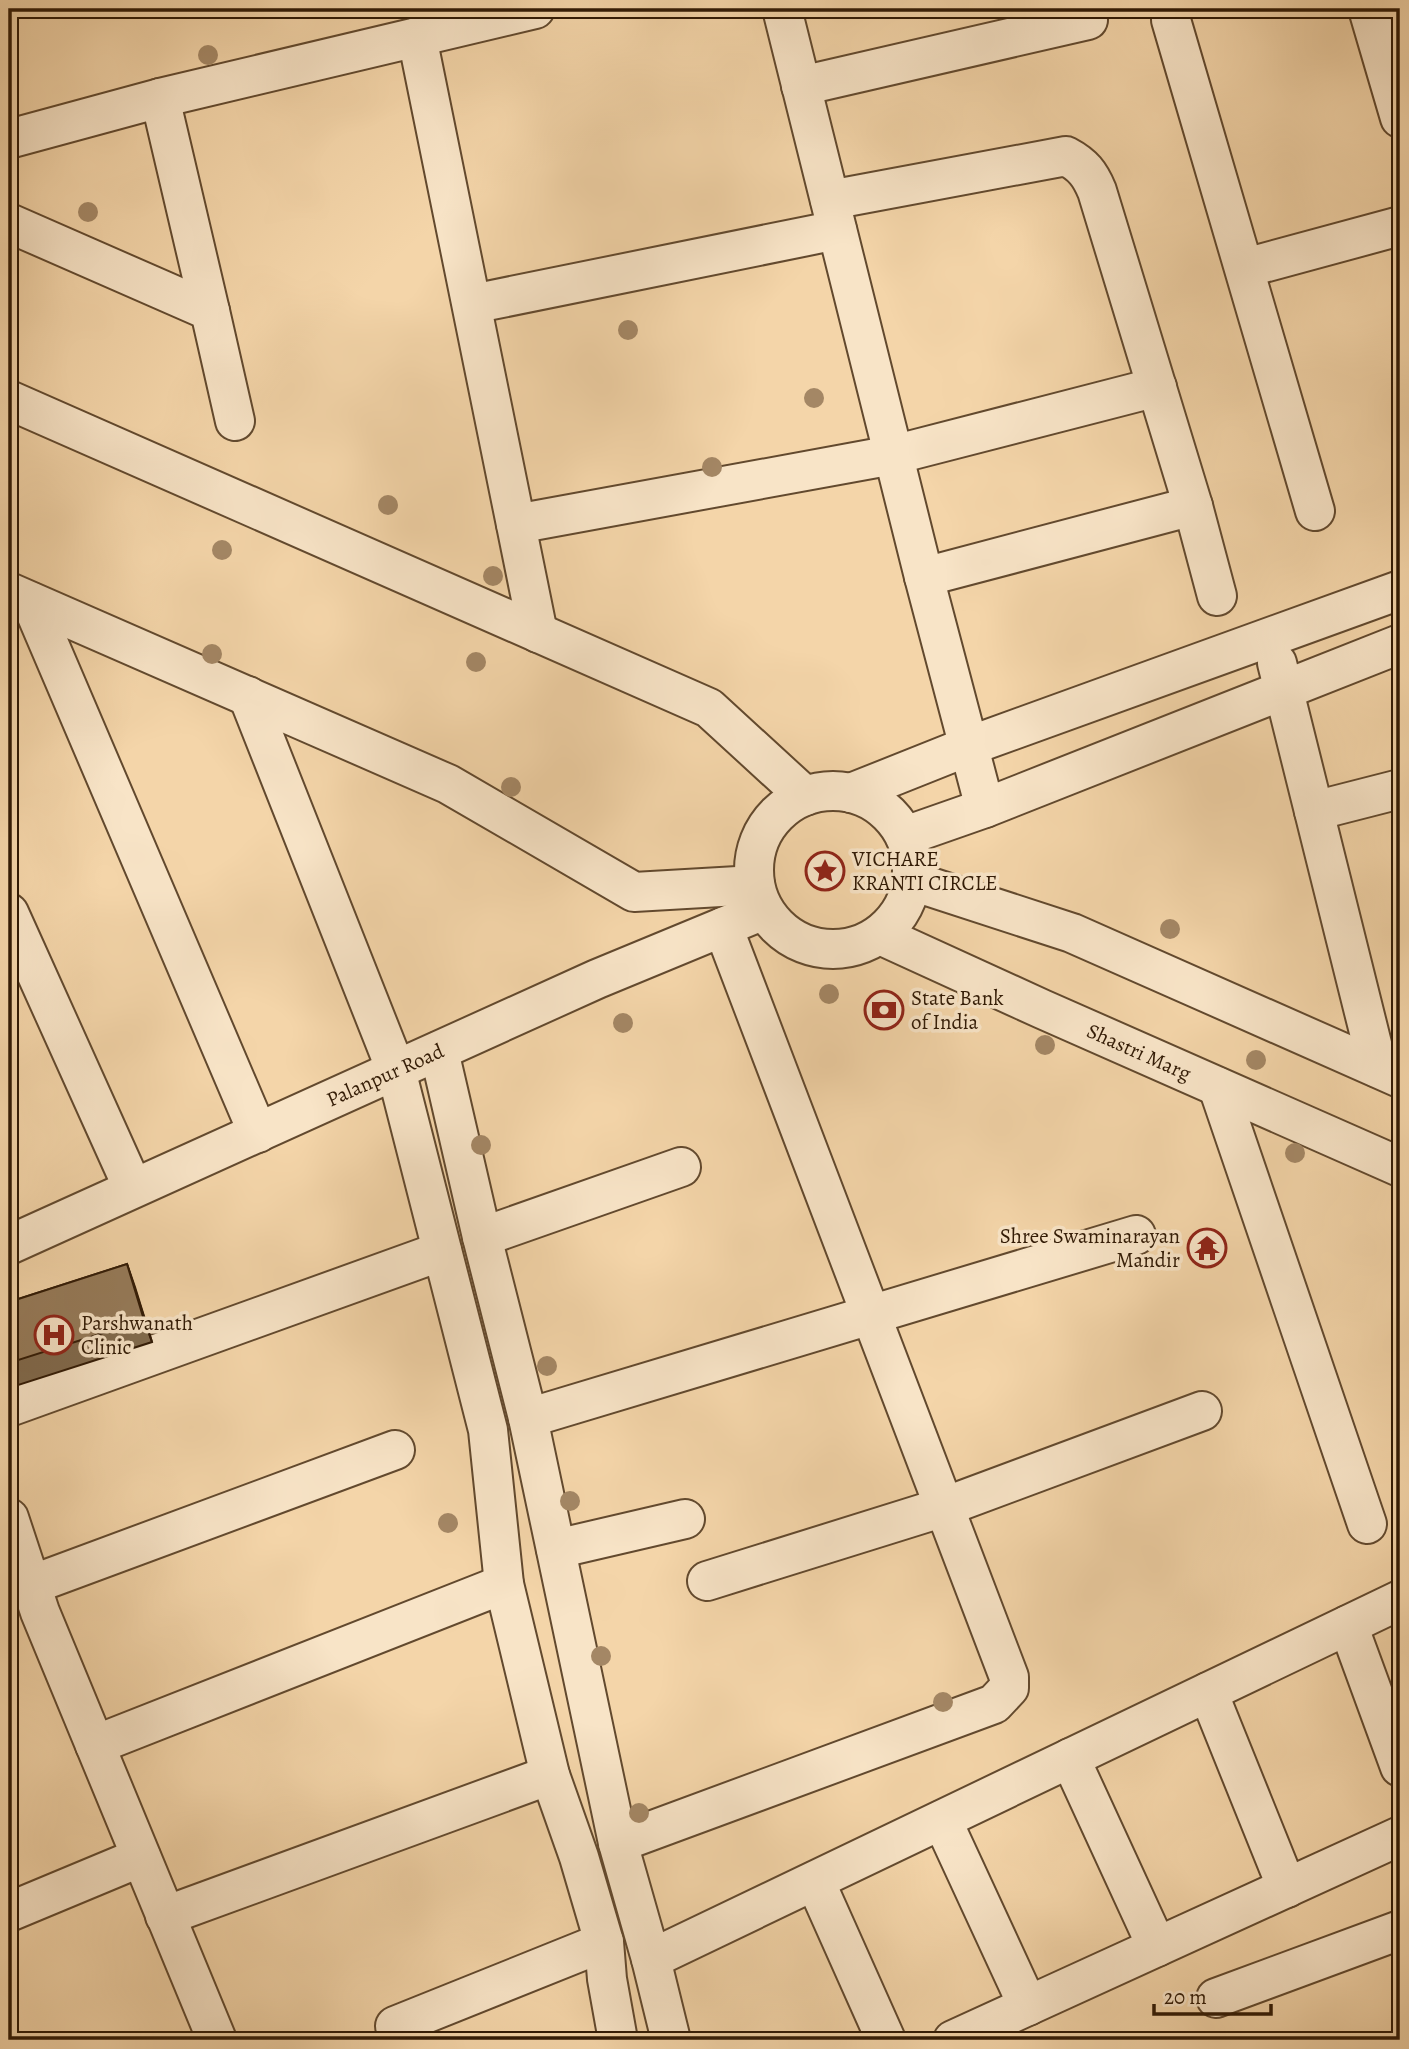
<svg xmlns="http://www.w3.org/2000/svg" width="1409" height="2049" font-family="Alegreya,serif">
<rect width="100%" height="100%" fill="#f4d5a9"/>
<filter id="stains"><feTurbulence type="fractalNoise" baseFrequency=".00286" numOctaves="4"/><feColorMatrix values="0 0 0 0 .2 0 0 0 0 .09 0 0 0 0 .02 0 0 0 .5 -.17"/></filter>
<radialGradient id="worn" r=".72"><stop offset=".6" stop-color="#630" stop-opacity="0"/><stop offset="1" stop-color="#630" stop-opacity=".3"/></radialGradient>
<g fill="none" stroke-linecap="round" stroke-linejoin="round">
<defs>
<g id="minor">
<polyline points="782,9 924,577 985,808"/>
<polyline points="1368,9 1400,118"/>
<polyline points="1171,20 1315,511"/>
<polyline points="417,37 538,633"/>
<polyline points="801,86 1088,20 1085,9"/>
<polyline points="160,98 210,311"/>
<polyline points="9,139 160,98 535,9"/>
<path d="M830,200L1066,156C1083,165 1090,174 1097,191L1193,506L1217,596"/>
<polyline points="9,223 210,311 235,421"/>
<polyline points="1245,268 1400,226"/>
<polyline points="472,304 837,230"/>
<polyline points="9,400 709,708 805,796"/>
<polyline points="516,524 893,455 1157,387"/>
<polyline points="924,577 1193,506"/>
<polyline points="9,592 448,784 634,892 755,885"/>
<polyline points="31,602 258,1133"/>
<polyline points="1277,663 1378,1068"/>
<polyline points="248,696 396,1070 488,1430 504,1584 550,1775 579,1857 604,1942 607,1979 618,2040"/>
<circle cx="833" cy="870" r="79"/>
<polyline points="851,793 969,746 1400,590"/>
<polyline points="1314,811 1400,789"/>
<polyline points="905,836 985,808 1400,644"/>
<polyline points="912,881 1072,933 1400,1078"/>
<polyline points="9,913 133,1188"/>
<polyline points="880,935 1042,1009 1400,1167"/>
<polyline points="439,1051 482,1237 528,1418 618,1843 651,1959 671,2040"/>
<polyline points="1218,1087 1367,1524"/>
<polyline points="482,1237 681,1167"/>
<polyline points="9,1245 597,979 764,910"/>
<polyline points="9,1407 442,1251"/>
<polyline points="528,1418 1136,1235"/>
<polyline points="9,1518 40,1612 217,2040"/>
<polyline points="556,1549 685,1519"/>
<polyline points="707,1581 944,1507 1202,1411"/>
<polyline points="31,1585 395,1450"/>
<polyline points="1348,1625 1400,1767"/>
<polyline points="1208,1692 1287,1888"/>
<polyline points="95,1745 504,1584"/>
<polyline points="1070,1758 1157,1947"/>
<polyline points="942,1820 1028,2006"/>
<polyline points="618,1843 994,1704 1009,1688 1009,1677 723,927"/>
<polyline points="815,1881 886,2040"/>
<polyline points="9,1912 141,1857"/>
<polyline points="165,1916 550,1775"/>
<polyline points="651,1959 1400,1600"/>
<polyline points="1216,1998 1400,1930"/>
<polyline points="395,2026 604,1942"/>
<polyline points="953,2040 1400,1836"/>
</g>
</defs>
<!-- minor casing -->
<use href="#minor" stroke="#62492e" stroke-width="42"/>
<!-- minor -->
<use href="#minor" stroke="#f8e4c7" stroke-width="38"/>
</g>
<!-- trees -->
<g fill="#a48765">
<circle cx="208" cy="55" r="10"/>
<circle cx="88" cy="212" r="10"/>
<circle cx="628" cy="330" r="10"/>
<circle cx="814" cy="398" r="10"/>
<circle cx="712" cy="467" r="10"/>
<circle cx="388" cy="505" r="10"/>
<circle cx="222" cy="550" r="10"/>
<circle cx="493" cy="576" r="10"/>
<circle cx="212" cy="654" r="10"/>
<circle cx="476" cy="662" r="10"/>
<circle cx="511" cy="787" r="10"/>
<circle cx="1170" cy="929" r="10"/>
<circle cx="829" cy="994" r="10"/>
<circle cx="623" cy="1023" r="10"/>
<circle cx="1045" cy="1045" r="10"/>
<circle cx="1256" cy="1060" r="10"/>
<circle cx="481" cy="1145" r="10"/>
<circle cx="1295" cy="1153" r="10"/>
<circle cx="547" cy="1366" r="10"/>
<circle cx="570" cy="1501" r="10"/>
<circle cx="448" cy="1523" r="10"/>
<circle cx="601" cy="1656" r="10"/>
<circle cx="943" cy="1702" r="10"/>
<circle cx="639" cy="1813" r="10"/>
</g>
<!-- wall -->
<polygon fill="#816a4d" stroke="#311a05" stroke-width="2" points="127,1264 152,1342 9,1388 9,1302"/>
<!-- shaded-wall -->
<polygon fill="#69563f" stroke="#311a05" stroke-width="2" points="127,1264 135,1287 152,1342 144,1320"/>
<!-- building -->
<polygon fill="#967b5a" stroke="#311a05" stroke-width="2" points="127,1264 144,1320 9,1363 9,1302"/>
<!-- icons -->
<defs>
<symbol id="sight-ring" viewBox="-11 -11 22 22"><circle r="9.5" fill="#f8e4c7" stroke="#8f2418" stroke-width="1.5"/><path d="M0-6L1.8-2.2L6-1.7L2.9 1.2L3.7 5.4L0 3.3L-3.7 5.4L-2.9 1.2L-6-1.7L-1.8-2.2Z" fill="#8f2418"/></symbol>
<symbol id="bank-ring" viewBox="-11 -11 22 22"><circle r="9.5" fill="#f8e4c7" stroke="#8f2418" stroke-width="1.5"/><path d="M-6-4H6V4H-6ZM0-2.3a2.3 2.3 0 1 0 0 4.6a2.3 2.3 0 1 0 0-4.6Z" fill="#8f2418"/></symbol>
<symbol id="temple-ring" viewBox="-11 -11 22 22"><circle r="9.5" fill="#f8e4c7" stroke="#8f2418" stroke-width="1.5"/><path d="M0-6L5-2H3V0L6.5 2.5H4V6H1.5V3h-3V6H-4V2.5H-6.5L-3 0V-2H-5Z" fill="#8f2418"/></symbol>
<symbol id="hospital-ring" viewBox="-11 -11 22 22"><circle r="9.5" fill="#f8e4c7" stroke="#8f2418" stroke-width="1.5"/><path d="M-5-5h3v3.5h4V-5h3V5h-3V1.5h-4V5h-3Z" fill="#8f2418"/></symbol>
</defs>
<g fill-rule="evenodd">
<use href="#sight-ring" x="803" y="849" width="44" height="44"/>
<use href="#bank-ring" x="862" y="988" width="44" height="44"/>
<use href="#temple-ring" x="1185" y="1226" width="44" height="44"/>
<use href="#hospital-ring" x="32" y="1313" width="44" height="44"/>
</g>
<g text-anchor="middle" dominant-baseline="central" stroke-width="7" stroke-linejoin="round" paint-order="stroke">
<!-- poi labels -->
<g font-size="21" fill="#311a05" stroke="#f8e4c7" text-anchor="start">
<text x="852" y="859">VICHARE<tspan x="852" dy="24">KRANTI CIRCLE</tspan></text>
<text x="911" y="998">State Bank<tspan x="911" dy="24">of India</tspan></text>
<text x="1180" y="1236" text-anchor="end">Shree Swaminarayan<tspan x="1180" dy="24">Mandir</tspan></text>
<text x="81" y="1323">Parshwanath<tspan x="81" dy="24">Clinic</tspan></text>
</g>
<!-- street labels -->
<g font-size="21" fill="#311a05" stroke="#f8e4c7">
<text transform="translate(1139 1052) rotate(24)">Shastri Marg</text>
<text transform="translate(385 1075) rotate(-24)">Palanpur Road</text>
</g>
</g>
<!-- margin -->
<rect width="1409" height="2049" fill="none" stroke="#f4d5a9" stroke-width="35"/>
<rect x="10" y="10" width="1388" height="2028" fill="none" stroke="#311a05" stroke-width="3.5"/>
<rect x="18" y="18" width="1374" height="2014" fill="none" stroke="#311a05" stroke-width="2"/>
<!-- scale -->
<path d="M1154 2004v10h117v-10" fill="none" stroke="#311a05" stroke-width="3.5"/>
<text x="1164" y="2004" font-size="21" fill="#311a05" stroke="#f8e4c7" stroke-width="5" paint-order="stroke">20 m</text>
<rect width="100%" height="100%" filter="url(#stains)"/>
<rect width="100%" height="100%" fill="url(#worn)"/>
</svg>
